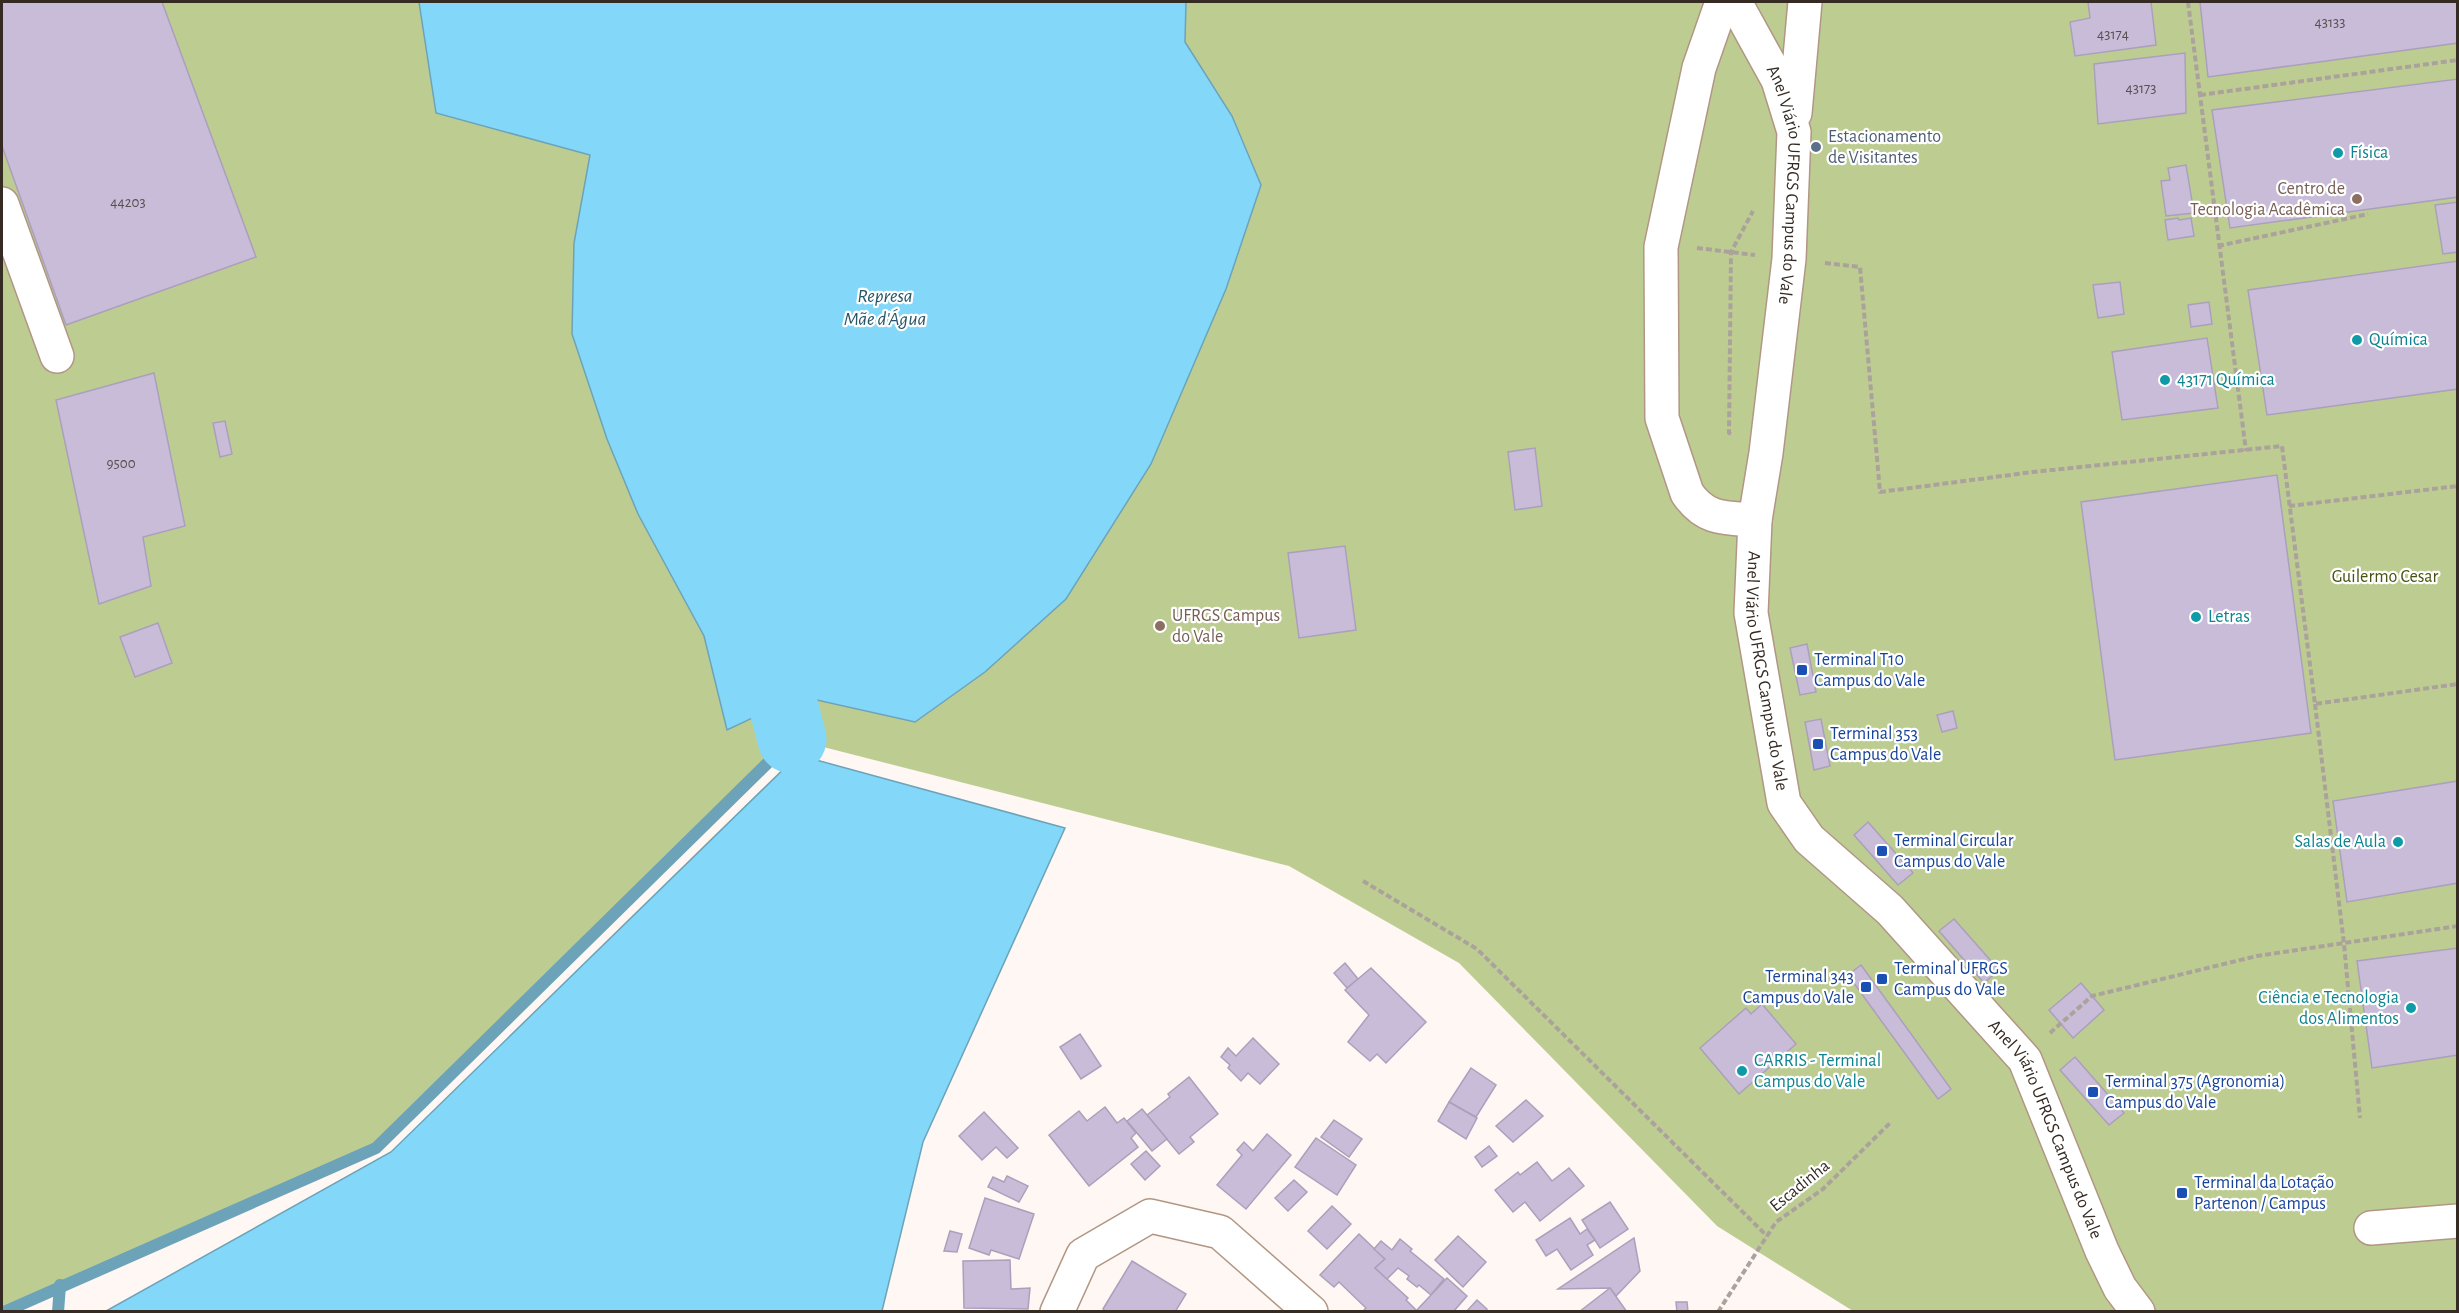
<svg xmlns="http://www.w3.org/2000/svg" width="2459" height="1313" font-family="'Alegreya Sans',sans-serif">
<rect width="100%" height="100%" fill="#fef7f3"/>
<!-- green -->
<polygon fill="#bdcd92" points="2,2 2457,2 2457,1311 1853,1311 1717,1226 1459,963 1289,866 792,739 376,1148 2,1312"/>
<!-- water -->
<g fill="#83d7f9" stroke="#6ca3b9" stroke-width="1.5">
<polygon points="419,2 1186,2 1185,42 1232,116 1261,185 1226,289 1151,464 1066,599 985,672 915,722 799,696 727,730 704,636 638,514 607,439 572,334 574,243 590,155 436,113"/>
<polygon points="798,755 1065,828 923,1142 882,1311 106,1311 391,1152"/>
</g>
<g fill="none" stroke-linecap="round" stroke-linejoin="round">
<!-- stream -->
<g stroke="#6ca3b9" stroke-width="12">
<polyline points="4,1312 376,1148 792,739"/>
<polyline points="58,1312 60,1285"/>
</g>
<!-- river -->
<polyline stroke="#83d7f9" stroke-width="69" points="759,611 792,739"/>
</g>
<!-- building -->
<g fill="#c8bcd9" stroke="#aba0bc" stroke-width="1.5">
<polygon points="2,2 162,2 256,257 66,325 2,146"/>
<polygon points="2088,2 2151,2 2156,45 2075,56 2070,22 2090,18"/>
<polygon points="2200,2 2458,2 2458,43 2208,77"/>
<polygon points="2185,53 2186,113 2098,124 2094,64"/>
<polygon points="2458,79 2458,197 2230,228 2212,110"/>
<polygon points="2186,165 2194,213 2166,216 2161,181 2170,180 2168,168"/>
<polygon points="2458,202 2458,252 2443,254 2435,205"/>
<polygon points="2178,218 2179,220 2191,218 2194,236 2168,240 2165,220"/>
<polygon points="2458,261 2458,389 2267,415 2248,290"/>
<polygon points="2120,282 2124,314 2098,318 2093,285"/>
<polygon points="2209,302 2212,324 2191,327 2188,305"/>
<polygon points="2207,338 2218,408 2122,420 2112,352"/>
<polygon points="154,373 185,526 143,537 151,586 99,604 56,400"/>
<polygon points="225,421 232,454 220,457 213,423"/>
<polygon points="1535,448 1542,506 1515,510 1508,452"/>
<polygon points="2277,475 2311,733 2115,760 2081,502"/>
<polygon points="1345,546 1356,630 1299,638 1288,553"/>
<polygon points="158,623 172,663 135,677 120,637"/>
<polygon points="1807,644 1816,692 1800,695 1790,648"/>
<polygon points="1953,711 1957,728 1942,732 1937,715"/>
<polygon points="1821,719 1830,766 1814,770 1805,722"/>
<polygon points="2458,781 2458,883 2347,902 2333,801"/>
<polygon points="1868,822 1913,873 1898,885 1854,835"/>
<polygon points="1954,919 1999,970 1984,983 1939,931"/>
<polygon points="2458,948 2458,1055 2372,1068 2357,961"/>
<polygon points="1345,963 1358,979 1347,988 1334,973"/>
<polygon points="1861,965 1951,1089 1938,1099 1848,975"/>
<polygon points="1371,968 1426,1022 1386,1063 1377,1054 1370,1061 1348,1042 1369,1015 1345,990"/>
<polygon points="2081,983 2104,1010 2073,1038 2049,1010"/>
<polygon points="1762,1004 1796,1044 1739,1094 1700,1048 1746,1008 1751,1014"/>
<polygon points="1080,1034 1101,1066 1081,1079 1060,1047"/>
<polygon points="1253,1038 1279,1064 1260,1084 1248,1073 1241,1081 1228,1068 1230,1065 1221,1057 1228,1048 1236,1056"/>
<polygon points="2075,1057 2124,1113 2109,1125 2060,1070"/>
<polygon points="1471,1068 1496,1085 1476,1117 1449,1102"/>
<polygon points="1189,1077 1218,1114 1190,1137 1194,1142 1179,1154 1147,1115 1170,1097 1168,1094"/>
<polygon points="1526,1100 1543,1116 1513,1142 1496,1126"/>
<polygon points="1449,1102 1477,1118 1466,1139 1438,1121"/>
<polygon points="1105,1107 1117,1123 1124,1118 1136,1133 1131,1138 1138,1147 1089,1186 1049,1135 1079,1111 1087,1121"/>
<polygon points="1142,1109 1167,1139 1152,1151 1127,1121"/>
<polygon points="984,1112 1018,1148 1007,1158 996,1147 982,1160 959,1136"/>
<polygon points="1334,1120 1362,1139 1349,1157 1321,1137"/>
<polygon points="1267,1134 1291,1155 1246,1209 1217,1185 1242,1155 1237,1150 1244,1142 1253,1151"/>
<polygon points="1316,1138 1356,1165 1337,1195 1295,1167"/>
<polygon points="1489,1146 1497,1156 1482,1167 1475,1157"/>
<polygon points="1146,1151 1160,1166 1145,1180 1131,1164"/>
<polygon points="1537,1162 1552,1181 1569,1168 1584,1186 1540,1221 1525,1202 1513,1212 1495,1190 1518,1172 1520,1175"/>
<polygon points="1007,1176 1028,1186 1019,1202 988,1187 993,1177 1004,1182"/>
<polygon points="1294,1180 1307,1192 1288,1211 1275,1198"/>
<polygon points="985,1198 1034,1214 1019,1259 991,1250 989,1255 969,1248"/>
<polygon points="1610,1202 1628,1229 1600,1248 1582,1220"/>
<polygon points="1332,1206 1351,1224 1327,1249 1308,1231"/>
<polygon points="1570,1218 1580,1234 1587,1229 1595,1240 1587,1245 1593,1255 1571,1270 1557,1249 1546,1256 1536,1240"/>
<polygon points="950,1231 962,1234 957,1252 944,1251"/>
<polygon points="1359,1234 1385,1259 1375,1268 1408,1298 1406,1300 1416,1310 1415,1312 1362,1312 1366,1308 1339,1282 1334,1287 1320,1275"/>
<polygon points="1458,1236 1486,1262 1463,1287 1435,1260"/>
<polygon points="1634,1238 1640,1271 1616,1296 1610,1288 1558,1289"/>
<polygon points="1400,1239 1412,1249 1410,1251 1444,1279 1431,1295 1419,1285 1417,1287 1407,1279 1409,1276 1398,1268 1387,1279 1375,1268 1385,1259 1374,1249 1381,1241 1392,1250"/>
<polygon points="1010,1260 1011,1289 1030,1288 1028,1309 964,1308 963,1261"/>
<polygon points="1132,1261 1186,1294 1175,1312 1106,1312 1103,1309"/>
<polygon points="1447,1278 1467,1296 1453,1312 1415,1312"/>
<polygon points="1610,1288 1627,1312 1579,1312"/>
<polygon points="1477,1300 1487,1309 1485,1312 1466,1312"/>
<polygon points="1676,1302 1687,1302 1688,1312 1677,1312"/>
</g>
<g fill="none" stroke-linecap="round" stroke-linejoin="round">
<defs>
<g id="minor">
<path d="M1722,2L1699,68L1661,247L1662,418L1687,493C1705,520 1725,518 1755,520"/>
<path id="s1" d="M1735,2L1778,80L1794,132L1789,259L1766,453L1755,520L1751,613L1784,803L1809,839L1890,910L2025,1060L2102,1251L2120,1288L2138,1312"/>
<polyline points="1795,113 1805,2"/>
<polyline points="2,204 57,356"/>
<polyline points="2371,1228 2458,1221"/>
<polyline points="1057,1312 1083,1255 1150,1216 1220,1232 1311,1312"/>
</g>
</defs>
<!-- minor casing -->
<use href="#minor" stroke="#b29684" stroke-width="36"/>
<!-- path -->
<g stroke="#aba29c" stroke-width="4" stroke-dasharray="6 3" stroke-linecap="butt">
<polyline points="2188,2 2246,451"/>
<polyline points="2200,95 2458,60"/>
<polyline points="2218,246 2368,214"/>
<polyline points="1697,248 1755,255"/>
<polyline points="1825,263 1860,267 1880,492 2033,472 2282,446 2315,704 2458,684"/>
<polyline points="1731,434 1729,433 1731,252 1753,211"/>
<polyline points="2289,506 2458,486"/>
<polyline points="2315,704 2344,944 2360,1118"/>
<polyline points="1363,881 1477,949 1767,1236"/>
<polyline points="2050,1033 2092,996 2257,956 2458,926"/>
<polyline points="1718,1312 1776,1222 1823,1189 1891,1122"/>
</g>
<!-- minor -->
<use href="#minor" stroke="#fff" stroke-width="33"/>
</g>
<!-- markers -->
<circle fill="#5c6f8a" stroke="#fff" stroke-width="2" cx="1816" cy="147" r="6"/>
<g fill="#0f9aa8" stroke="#fff" stroke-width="2">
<circle cx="2338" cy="153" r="6"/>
<circle cx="2357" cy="340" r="6"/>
<circle cx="2165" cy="380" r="6"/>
<circle cx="2196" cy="617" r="6"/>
<circle cx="2398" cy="842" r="6"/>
<circle cx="2411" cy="1008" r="6"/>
<circle cx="1742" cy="1071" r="6"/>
</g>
<g fill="#8d6e63" stroke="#fff" stroke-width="2">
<circle cx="2357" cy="199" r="6"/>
<circle cx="1160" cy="626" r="6"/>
</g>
<g fill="#1a4fb4" stroke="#fff" stroke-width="2">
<rect x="1796" y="664" width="12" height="12" rx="3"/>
<rect x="1812" y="738" width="12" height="12" rx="3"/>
<rect x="1876" y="845" width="12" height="12" rx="3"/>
<rect x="1876" y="973" width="12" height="12" rx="3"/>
<rect x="1860" y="981" width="12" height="12" rx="3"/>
<rect x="2087" y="1086" width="12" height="12" rx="3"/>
<rect x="2176" y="1187" width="12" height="12" rx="3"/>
</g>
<g text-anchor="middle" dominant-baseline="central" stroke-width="4.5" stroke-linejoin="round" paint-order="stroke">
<!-- number labels -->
<g font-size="15" fill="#5a4f50">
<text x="2330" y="22">43133</text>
<text x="2113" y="34">43174</text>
<text x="2141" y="88">43173</text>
<text x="128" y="202">44203</text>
<text x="121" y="463">9500</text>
</g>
<!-- service labels -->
<g font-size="18" fill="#4e5e75" stroke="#fff" text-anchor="start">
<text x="1828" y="137">Estacionamento<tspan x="1828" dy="21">de Visitantes</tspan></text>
</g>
<!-- culture labels -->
<g font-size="18" fill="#0d838f" stroke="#fff" text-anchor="start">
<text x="2350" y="153">Física</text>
<text x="2369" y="340">Química</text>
<text x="2177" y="380">43171 Química</text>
<text x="2208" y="617">Letras</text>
<text x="2386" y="842" text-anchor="end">Salas de Aula</text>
<text x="2399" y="998" text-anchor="end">Ciência e Tecnologia<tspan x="2399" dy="21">dos Alimentos</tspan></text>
<text x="1754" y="1061">CARRIS - Terminal<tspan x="1754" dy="21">Campus do Vale</tspan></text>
</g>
<!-- street labels -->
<g font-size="18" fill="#362b23" stroke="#fff">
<text stroke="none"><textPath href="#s1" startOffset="195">Anel Viário UFRGS Campus do Vale</textPath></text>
<text stroke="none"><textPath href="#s1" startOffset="686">Anel Viário UFRGS Campus do Vale</textPath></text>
<text stroke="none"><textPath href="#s1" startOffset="1244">Anel Viário UFRGS Campus do Vale</textPath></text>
<text transform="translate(1800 1186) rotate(-39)">Escadinha</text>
</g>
<!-- education labels -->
<g font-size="18" fill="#785e54" stroke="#fff" text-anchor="end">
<text x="2345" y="189">Centro de<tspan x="2345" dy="21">Tecnologia Acadêmica</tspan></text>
<text x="1172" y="616" text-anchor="start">UFRGS Campus<tspan x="1172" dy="21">do Vale</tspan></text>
</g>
<!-- park labels -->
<g font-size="18" fill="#465311" stroke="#fff">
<text x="2385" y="577">Guilermo Cesar</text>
</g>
<!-- transit labels -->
<g font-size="18" fill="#164399" stroke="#fff" text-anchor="start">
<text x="1814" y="660">Terminal T10<tspan x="1814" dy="21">Campus do Vale</tspan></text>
<text x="1830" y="734">Terminal 353<tspan x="1830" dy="21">Campus do Vale</tspan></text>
<text x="1894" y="841">Terminal Circular<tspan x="1894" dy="21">Campus do Vale</tspan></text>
<text x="1894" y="969">Terminal UFRGS<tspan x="1894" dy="21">Campus do Vale</tspan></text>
<text x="1854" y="977" text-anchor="end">Terminal 343<tspan x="1854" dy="21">Campus do Vale</tspan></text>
<text x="2105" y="1082">Terminal 375 (Agronomia)<tspan x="2105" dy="21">Campus do Vale</tspan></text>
<text x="2194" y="1183">Terminal da Lotação<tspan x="2194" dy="21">Partenon / Campus</tspan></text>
</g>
<!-- water labels -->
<g font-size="20" font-style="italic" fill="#265668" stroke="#fff">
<text x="885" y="296">Represa<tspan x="885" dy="23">Mãe d'Água</tspan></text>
</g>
</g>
<!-- border -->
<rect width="2459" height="1313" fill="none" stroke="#362b23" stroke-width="6"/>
</svg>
